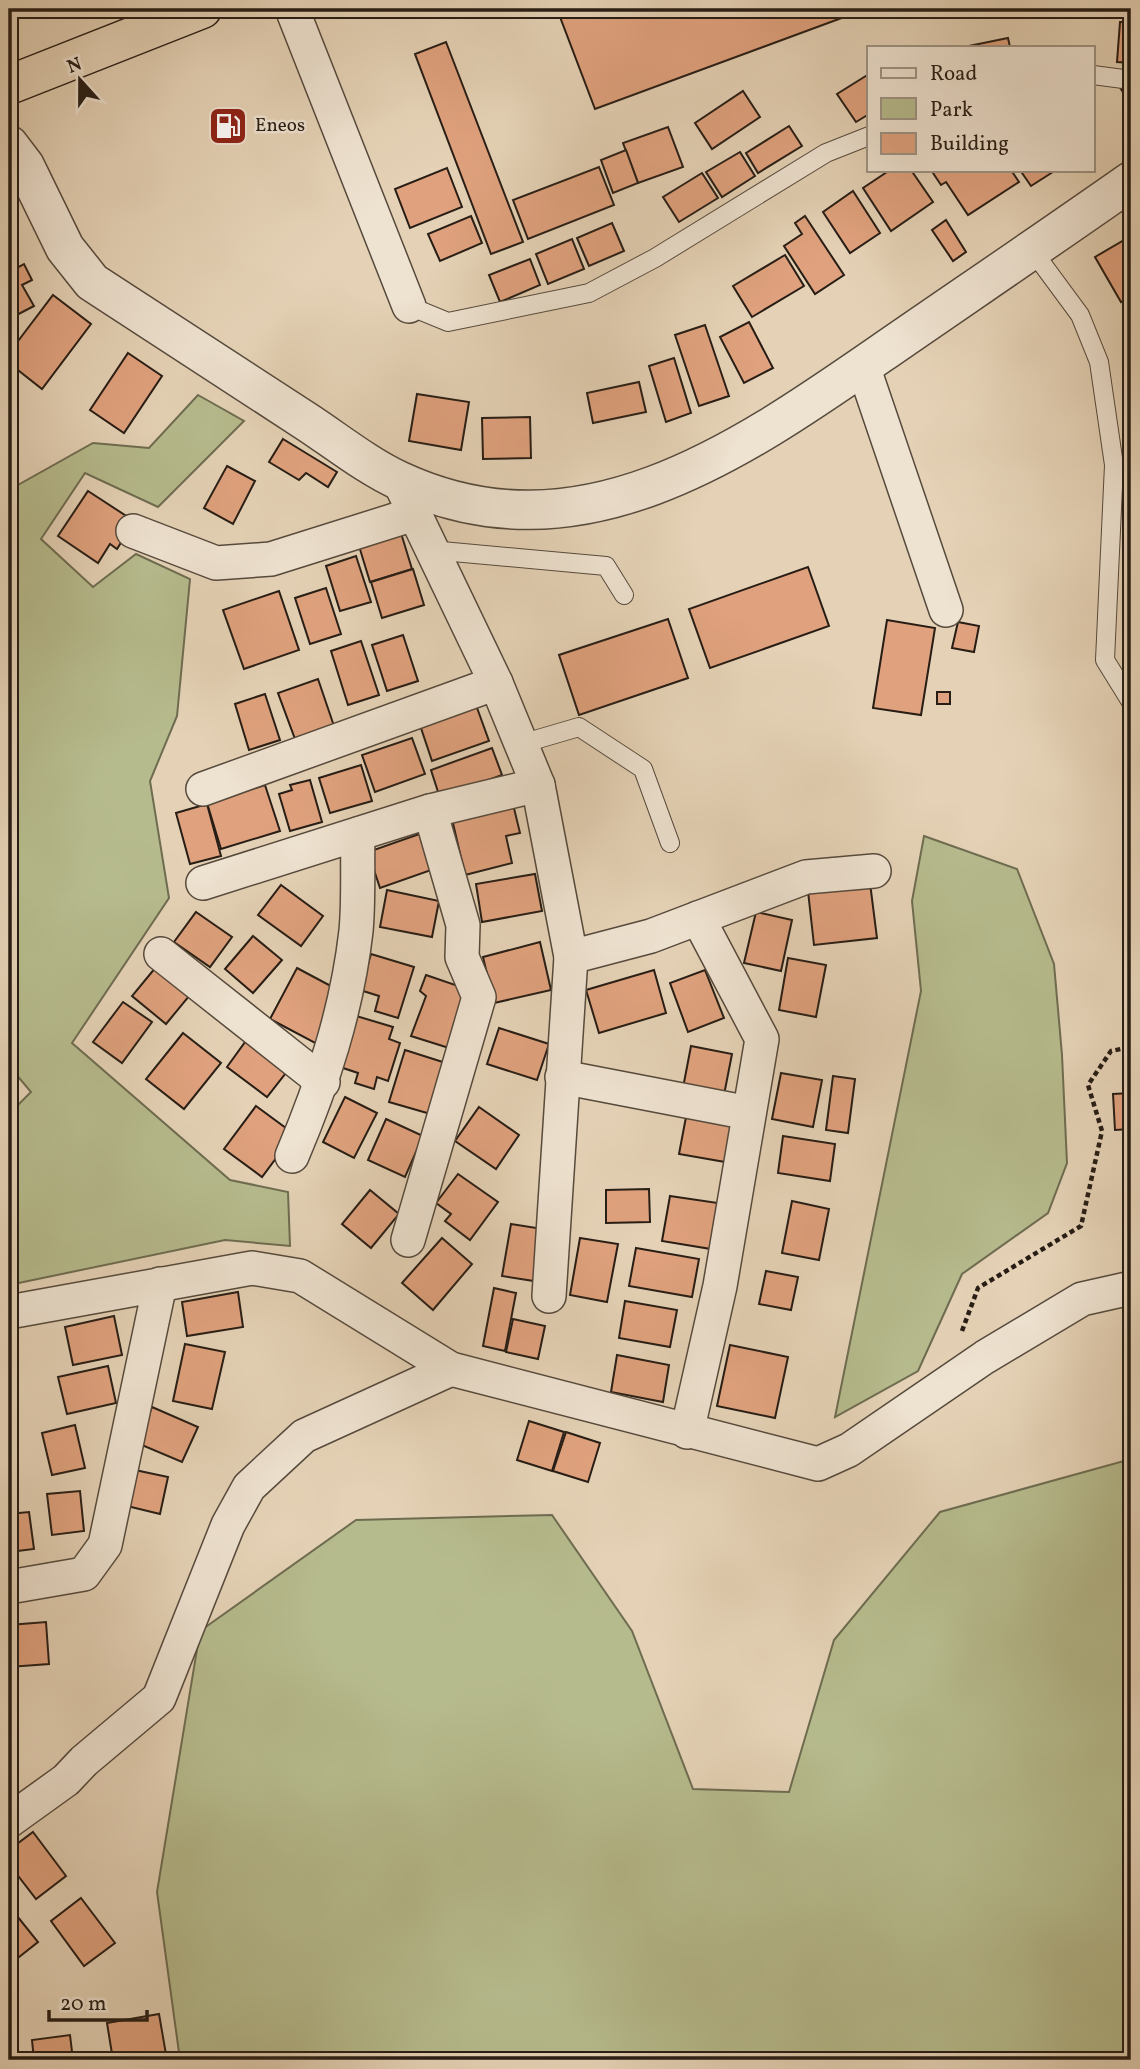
<svg xmlns="http://www.w3.org/2000/svg" width="1140" height="2069" font-family="Vollkorn,serif">
<rect width="100%" height="100%" fill="#e5d2b6"/>
<filter id="stains"><feTurbulence type="fractalNoise" baseFrequency=".00286" numOctaves="4"/><feColorMatrix values="0 0 0 0 .2 0 0 0 0 .09 0 0 0 0 .02 0 0 0 .5 -.17"/></filter>
<radialGradient id="worn" r=".72"><stop offset=".6" stop-color="#630" stop-opacity="0"/><stop offset="1" stop-color="#630" stop-opacity=".3"/></radialGradient>
<!-- green -->
<g fill="#b6bb8d" stroke="#6e6c51" stroke-width="2">
<polygon points="198,395 244,421 158,507 85,473 41,539 93,587 136,554 190,579 177,716 150,781 169,898 72,1043 230,1180 288,1192 290,1246 225,1240 9,1285 9,1114 31,1092 9,1066 9,490 93,443 149,448"/>
<polygon points="924,836 1017,869 1054,964 1062,1055 1067,1163 1048,1213 962,1274 918,1371 835,1417 921,991 912,901"/>
<polygon points="1131,1181 1131,1238 1126,1239 1127,1185"/>
<polygon points="1131,1459 1131,2060 180,2060 157,1892 200,1631 356,1520 552,1515 632,1631 693,1789 789,1792 834,1640 940,1512"/>
</g>
<!-- building -->
<g fill="#e0a27e" stroke="#271d15" stroke-width="2">
<polygon points="557,9 866,9 595,109"/>
<polygon points="1120,22 1131,22 1131,63 1117,62"/>
<polygon points="1008,38 1010,47 964,47"/>
<polygon points="446,42 523,242 491,254 415,54"/>
<polygon points="1131,70 1131,105 1116,81"/>
<polygon points="869,74 869,114 856,122 837,94"/>
<polygon points="743,91 760,117 712,149 695,123"/>
<polygon points="789,126 802,146 758,173 746,153"/>
<polygon points="668,127 683,167 638,183 623,143"/>
<polygon points="626,150 638,183 613,193 601,160"/>
<polygon points="740,152 755,176 722,197 706,172"/>
<polygon points="599,167 614,205 528,239 513,200"/>
<polygon points="447,168 462,207 410,228 395,189"/>
<polygon points="890,170 911,170 933,202 891,231 863,188"/>
<polygon points="931,170 1011,170 1019,182 968,215 946,182 941,185"/>
<polygon points="1020,170 1056,170 1031,186"/>
<polygon points="702,173 718,198 679,222 663,197"/>
<polygon points="853,191 880,233 850,253 823,212"/>
<polygon points="471,216 482,243 440,261 428,234"/>
<polygon points="805,216 844,275 815,294 784,246 802,234 795,223"/>
<polygon points="946,220 966,252 953,261 932,230"/>
<polygon points="612,223 624,251 589,266 577,238"/>
<polygon points="1131,236 1131,296 1121,302 1095,257"/>
<polygon points="572,239 584,269 548,284 536,254"/>
<polygon points="785,255 804,286 752,317 733,286"/>
<polygon points="530,259 540,285 500,302 489,275"/>
<polygon points="9,263 13,270 24,264 32,280 22,285 34,306 9,319"/>
<polygon points="53,295 91,324 42,389 9,363 9,353"/>
<polygon points="749,322 773,368 744,383 720,337"/>
<polygon points="705,325 729,396 699,406 675,335"/>
<polygon points="128,353 162,376 124,433 90,410"/>
<polygon points="674,358 691,413 666,422 649,366"/>
<polygon points="639,382 646,412 593,423 587,393"/>
<polygon points="417,394 469,402 461,450 409,441"/>
<polygon points="530,417 531,458 483,459 482,418"/>
<polygon points="283,439 337,472 328,487 306,473 299,480 269,462"/>
<polygon points="227,466 255,481 233,524 204,508"/>
<polygon points="88,491 134,521 117,549 110,544 98,563 58,536"/>
<polygon points="401,533 412,569 370,582 359,546"/>
<polygon points="356,556 371,602 340,611 326,566"/>
<polygon points="808,567 829,626 710,668 689,609"/>
<polygon points="413,569 424,605 382,618 371,582"/>
<polygon points="326,588 341,634 310,644 295,598"/>
<polygon points="279,591 299,650 244,669 223,610"/>
<polygon points="668,619 688,678 579,715 559,655"/>
<polygon points="887,620 935,628 921,715 873,708"/>
<polygon points="958,622 979,626 974,652 952,648"/>
<polygon points="403,635 418,681 387,691 372,645"/>
<polygon points="361,641 379,695 348,705 331,651"/>
<polygon points="318,679 334,726 295,739 278,693"/>
<rect x="937" y="692" width="13" height="12"/>
<polygon points="265,694 280,740 249,750 235,704"/>
<polygon points="476,705 489,741 432,761 420,725"/>
<polygon points="412,738 425,774 375,792 362,755"/>
<polygon points="492,748 502,775 440,798 431,770"/>
<polygon points="361,765 372,801 330,813 319,778"/>
<polygon points="310,780 322,822 290,831 279,794 292,790 290,785"/>
<polygon points="265,785 280,831 221,849 207,803"/>
<polygon points="207,804 221,856 190,864 176,813"/>
<polygon points="513,804 520,833 506,836 512,863 465,875 452,819"/>
<polygon points="425,832 437,868 380,888 368,852"/>
<polygon points="535,874 542,911 482,922 476,884"/>
<polygon points="870,883 877,938 814,945 808,891"/>
<polygon points="281,885 323,916 301,946 258,915"/>
<polygon points="387,890 439,901 432,937 380,927"/>
<polygon points="196,912 232,937 210,967 174,942"/>
<polygon points="756,912 792,920 781,971 744,963"/>
<polygon points="253,936 282,960 253,993 225,969"/>
<polygon points="540,942 551,990 494,1003 483,957"/>
<polygon points="371,954 414,967 398,1018 375,1011 379,996 360,990"/>
<polygon points="788,958 826,965 816,1017 779,1010"/>
<polygon points="156,967 190,995 166,1024 132,996"/>
<polygon points="297,968 344,993 317,1044 270,1019"/>
<polygon points="654,970 666,1013 599,1033 586,990"/>
<polygon points="705,970 724,1018 688,1032 670,983"/>
<polygon points="426,975 470,990 449,1048 411,1036 426,996 420,991"/>
<polygon points="123,1002 152,1022 122,1063 93,1042"/>
<polygon points="353,1015 393,1027 389,1039 400,1043 388,1081 377,1077 374,1089 355,1083 358,1073 337,1066"/>
<polygon points="499,1028 549,1044 537,1080 487,1064"/>
<polygon points="183,1033 221,1063 184,1109 146,1079"/>
<polygon points="248,1038 289,1069 267,1097 227,1067"/>
<polygon points="691,1046 732,1054 723,1100 682,1093"/>
<polygon points="405,1050 449,1064 434,1115 389,1102"/>
<polygon points="781,1073 822,1080 813,1127 772,1119"/>
<polygon points="833,1076 855,1079 848,1133 826,1130"/>
<polygon points="1131,1093 1131,1129 1115,1130 1113,1094"/>
<polygon points="345,1097 377,1113 354,1158 323,1142"/>
<polygon points="256,1106 294,1134 262,1177 224,1149"/>
<polygon points="479,1107 519,1135 496,1169 455,1141"/>
<polygon points="686,1117 738,1126 731,1163 679,1154"/>
<polygon points="386,1119 423,1136 405,1177 368,1160"/>
<polygon points="783,1136 835,1144 830,1181 778,1173"/>
<polygon points="458,1174 498,1202 470,1240 445,1221 451,1214 436,1203"/>
<polygon points="649,1189 650,1222 606,1223 606,1190"/>
<polygon points="370,1190 399,1214 371,1248 342,1224"/>
<polygon points="670,1196 718,1203 711,1249 662,1241"/>
<polygon points="792,1201 829,1209 819,1260 782,1253"/>
<polygon points="511,1224 543,1229 534,1281 502,1276"/>
<polygon points="442,1238 472,1264 433,1310 402,1283"/>
<polygon points="580,1238 618,1244 607,1302 570,1295"/>
<polygon points="636,1248 699,1259 692,1297 629,1286"/>
<polygon points="766,1271 798,1277 791,1310 759,1304"/>
<polygon points="494,1288 516,1293 505,1351 483,1346"/>
<polygon points="238,1292 243,1327 187,1336 182,1302"/>
<polygon points="625,1301 677,1310 670,1347 619,1338"/>
<polygon points="114,1316 122,1355 73,1365 65,1327"/>
<polygon points="513,1319 545,1326 538,1359 506,1352"/>
<polygon points="185,1344 225,1352 212,1409 173,1401"/>
<polygon points="730,1345 788,1357 775,1418 717,1406"/>
<polygon points="617,1355 669,1365 663,1402 611,1392"/>
<polygon points="108,1366 116,1403 67,1414 58,1377"/>
<polygon points="152,1407 198,1427 182,1462 137,1443"/>
<polygon points="529,1421 564,1432 552,1471 517,1460"/>
<polygon points="75,1425 85,1468 52,1475 42,1433"/>
<polygon points="566,1432 600,1443 588,1482 553,1471"/>
<polygon points="10,1451 17,1487 9,1488 9,1452"/>
<polygon points="135,1470 168,1477 160,1514 127,1506"/>
<polygon points="80,1491 84,1531 52,1535 47,1494"/>
<polygon points="29,1512 34,1549 9,1552 9,1514"/>
<polygon points="46,1622 49,1664 9,1667 9,1625"/>
<polygon points="33,1832 66,1876 36,1899 9,1864 9,1850"/>
<polygon points="81,1898 115,1943 84,1966 51,1921"/>
<polygon points="9,1906 38,1942 9,1965"/>
<polygon points="159,2014 167,2060 113,2060 107,2023"/>
<polygon points="70,2035 73,2060 34,2060 32,2040"/>
</g>
<g fill="none" stroke-linecap="round" stroke-linejoin="round">
<defs>
<g id="service">
<polyline points="1093,75 1131,80"/>
<polyline points="1032,250 1080,315 1099,362 1114,465 1105,660 1131,702"/>
<polyline points="409,306 448,322 589,293 655,258 826,153 869,136"/>
<polyline points="431,550 606,566 624,595"/>
<polyline points="521,744 579,727 643,769 670,843"/>
</g>
<g id="minor">
<polyline points="292,9 409,306"/>
<polyline points="863,366 946,610"/>
<polyline points="399,481 496,683 538,785 571,957 549,1296"/>
<polyline points="133,531 216,563 271,559 414,514"/>
<polyline points="203,789 496,683"/>
<polyline points="203,883 430,811 538,785"/>
<polyline points="161,954 323,1082"/>
<polyline points="571,957 651,936 806,877 874,871"/>
<polyline points="562,1077 749,1113"/>
<path d="M292,1156C323,1083 347,1010 356,931C359,899 357,866 358,834"/>
<polyline points="408,1240 479,997 462,957 463,925 430,811"/>
<polyline points="9,1312 252,1268 300,1276 451,1369 818,1464 849,1450 985,1357 1082,1299 1131,1288"/>
<polyline points="687,1432 720,1286 762,1039 698,918"/>
<polyline points="9,1587 84,1574 105,1545 160,1284"/>
<polyline points="9,1821 66,1780 84,1761 159,1698 228,1525 249,1487 304,1436 451,1369"/>
</g>
<path id="tertiary" d="M9,145L25,166L65,248L92,282C163,328 234,374 304,420C335,440 367,466 400,481C586,567 751,443 899,341C976,288 1054,235 1131,181"/>
<polyline id="trunk" points="9,85 202,9"/>
</defs>
<!-- service casing -->
<use href="#service" stroke="#564a3d" stroke-width="20"/>
<!-- minor casing -->
<use href="#minor" stroke="#564a3d" stroke-width="36"/>
<!-- tertiary casing -->
<use href="#tertiary" stroke="#564a3d" stroke-width="41"/>
<!-- trunk casing -->
<use href="#trunk" stroke="#271d15" stroke-width="41"/>
<!-- path -->
<polyline stroke="#271d15" stroke-width="4.5" stroke-dasharray="5 3.5" stroke-linecap="butt" points="962,1331 978,1288 1081,1226 1102,1131 1088,1085 1111,1051 1131,1047"/>
<!-- service -->
<use href="#service" stroke="#eee2d0" stroke-width="18"/>
<!-- minor -->
<use href="#minor" stroke="#eee2d0" stroke-width="33"/>
<!-- tertiary -->
<use href="#tertiary" stroke="#eee2d0" stroke-width="38"/>
<!-- trunk -->
<use href="#trunk" stroke="#e5d2b6" stroke-width="38"/>
</g>
<!-- icons -->
<defs>
<symbol id="fuel-square" viewBox="-11 -11 22 22"><rect x="-9" y="-9" width="18" height="18" rx="4" fill="#8f2418" stroke="#eee2d0"/><path d="M-5.5-6h7V0h2V4h1.3V-2.5L3-4.5l.8-.8L6-3V5H2.5V1h-1V6h-7ZM-4.2-4.7v3.2H.2V-4.7Z" fill="#fff"/></symbol>
</defs>
<g fill-rule="evenodd">
<use href="#fuel-square" x="206" y="104" width="44" height="44"/>
</g>
<g text-anchor="middle" dominant-baseline="central" stroke-width="5" stroke-linejoin="round" paint-order="stroke">
<!-- poi labels -->
<g font-size="19" fill="#271d15" stroke="#eee2d0" text-anchor="start">
<text x="255" y="126">Eneos</text>
</g>
</g>
<!-- margin -->
<rect width="1140" height="2069" fill="none" stroke="#e5d2b6" stroke-width="35"/>
<rect x="10" y="10" width="1119" height="2048" fill="none" stroke="#271d15" stroke-width="3.5"/>
<rect x="18" y="18" width="1105" height="2034" fill="none" stroke="#271d15" stroke-width="2"/>
<!-- legend -->
<rect x="867" y="46" width="228" height="126" fill="#eee2d0" stroke="#9e9385" stroke-width="2"/>
<rect x="881" y="68" width="35" height="10" fill="#eee2d0" stroke="#9e9385" stroke-width="2"/>
<text x="930" y="80" font-size="21" fill="#271d15">Road</text>
<rect x="881" y="98" width="35" height="21" fill="#b6bb8d" stroke="#9e9385" stroke-width="2"/>
<text x="930" y="116" font-size="21" fill="#271d15">Park</text>
<rect x="881" y="133" width="35" height="21" fill="#e0a27e" stroke="#9e9385" stroke-width="2"/>
<text x="930" y="150" font-size="21" fill="#271d15">Building</text>
<!-- north arrow -->
<g transform="translate(80 80) rotate(339)" stroke="#eee2d0" stroke-width="5" paint-order="stroke">
<path d="M0-5L12 26L0 18L-12 26Z" fill="#271d15"/>
<text y="-10" font-size="19" font-weight="bold" text-anchor="middle" fill="#271d15">N</text>
</g>
<!-- scale -->
<path d="M49 2010v10h98v-10" fill="none" stroke="#271d15" stroke-width="3.5"/>
<text x="60" y="2010" font-size="21" fill="#271d15" stroke="#eee2d0" stroke-width="5" paint-order="stroke">20 m</text>
<rect width="100%" height="100%" filter="url(#stains)"/>
<rect width="100%" height="100%" fill="url(#worn)"/>
</svg>
